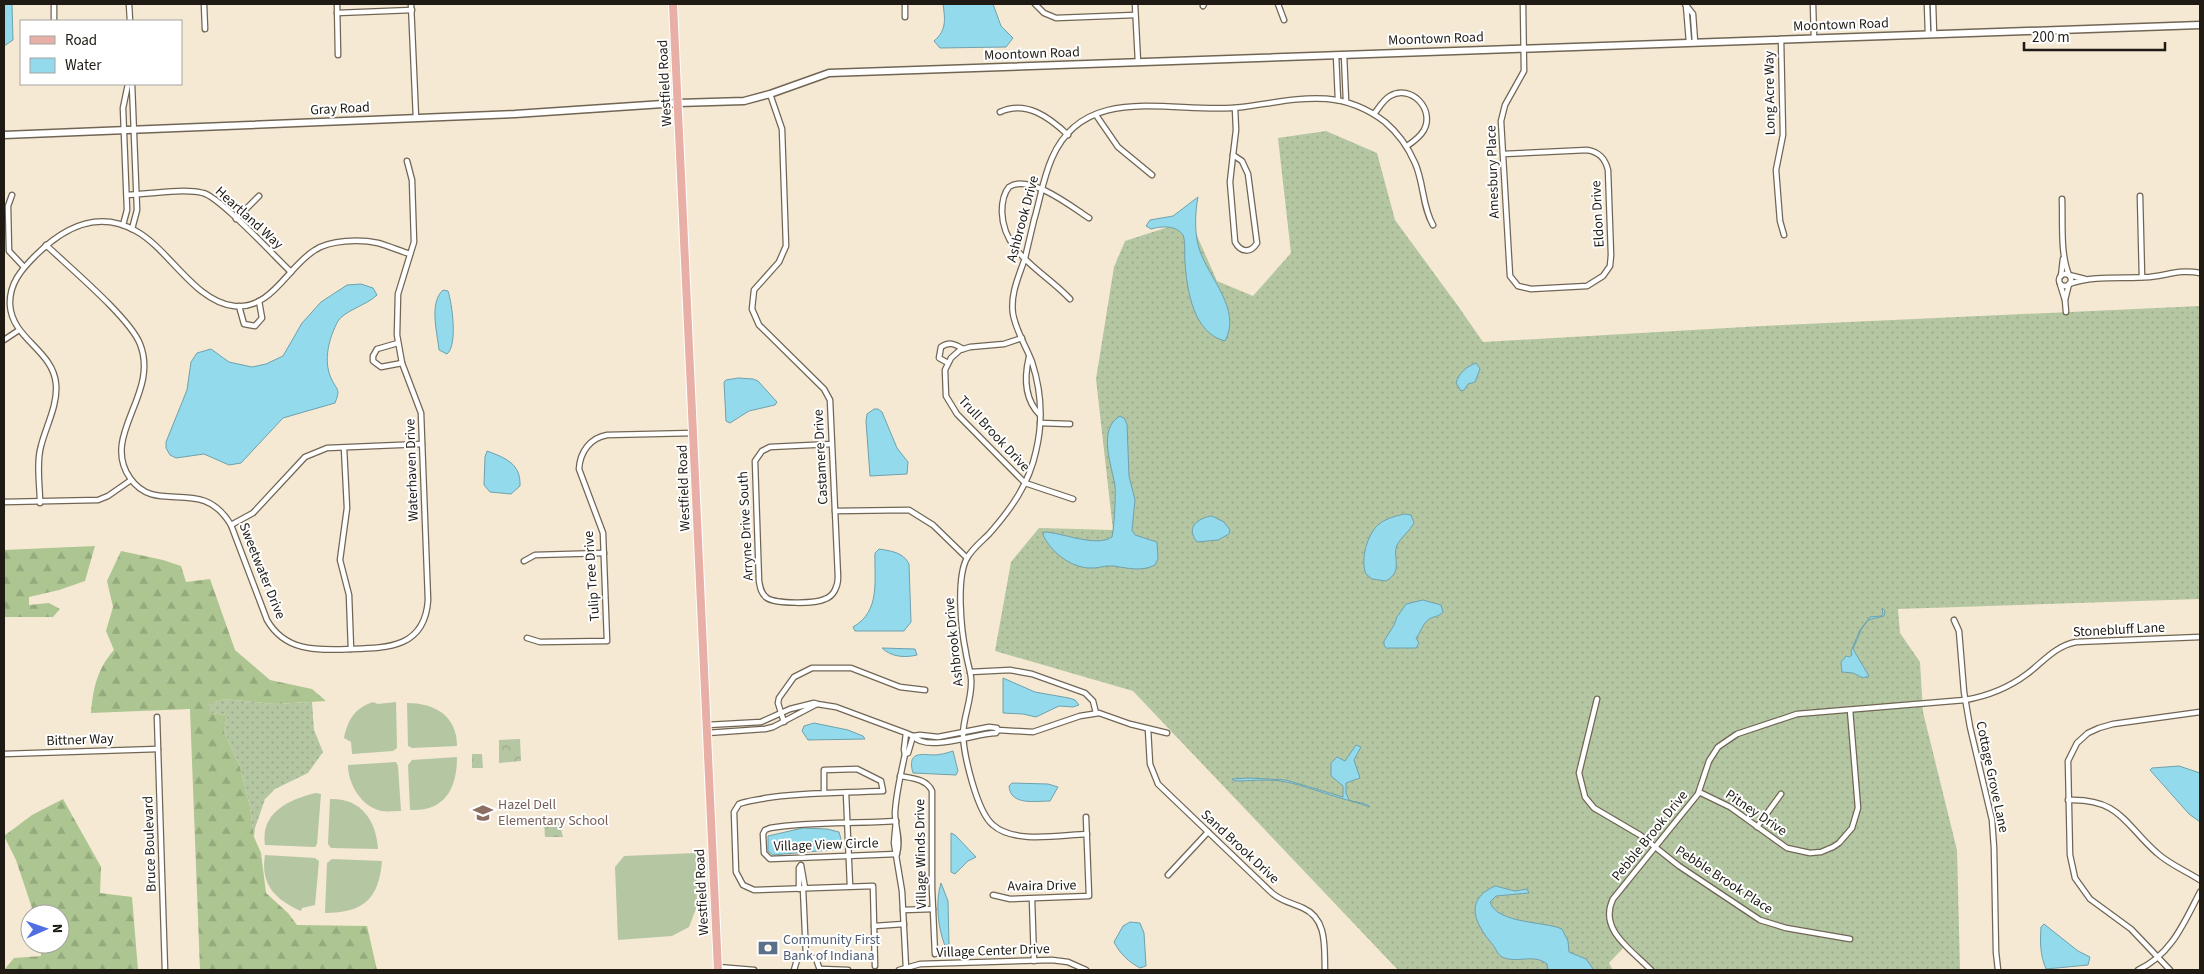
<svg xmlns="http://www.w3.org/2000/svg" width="2204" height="974" font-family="'Source Sans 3',sans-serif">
<defs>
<pattern id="grass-dots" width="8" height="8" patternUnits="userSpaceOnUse" patternTransform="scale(1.25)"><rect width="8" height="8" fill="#b5c6a3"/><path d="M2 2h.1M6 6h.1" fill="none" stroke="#9baa8b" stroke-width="1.8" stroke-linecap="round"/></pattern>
<pattern id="forest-firs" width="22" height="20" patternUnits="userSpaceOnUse" patternTransform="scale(1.25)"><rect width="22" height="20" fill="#acc591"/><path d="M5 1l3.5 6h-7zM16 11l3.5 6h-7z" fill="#94a97c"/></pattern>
<pattern id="park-crowns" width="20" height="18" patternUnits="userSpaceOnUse" patternTransform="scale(1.25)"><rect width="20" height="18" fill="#b5c6a3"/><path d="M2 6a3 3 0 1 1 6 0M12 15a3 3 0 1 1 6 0" fill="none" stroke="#9baa8b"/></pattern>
</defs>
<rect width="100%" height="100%" fill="#f5e9d4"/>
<!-- grass -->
<g fill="url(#grass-dots)">
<polygon points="1326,131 1377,153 1395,220 1458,306 1483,342 1762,326 2200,306 2200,599 1898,609 1900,633 1920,662 1923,712 1957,850 1960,970 1655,970 1628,943 1609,963 1613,970 1398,970 1133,691 995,651 1011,562 1039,528 1113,530 1096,379 1114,267 1125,241 1190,220 1217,281 1253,296 1291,253 1278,138"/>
<polygon points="224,699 275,704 312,702 314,730 323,752 308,773 275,789 265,799 255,828 254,837 250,807 240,767 224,732 227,715 211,713 206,705"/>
</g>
<!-- forest -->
<g fill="url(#forest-firs)">
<polygon points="95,546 85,581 59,590 29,597 29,605 49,603 60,609 53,617 4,617 4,550"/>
<path d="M121,551L163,560L181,566L186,582L210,579L235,650L270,680L312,689L326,701L275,704L224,699L207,705L211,713L227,715L224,732L240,767L250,807L254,837L261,853L266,893L288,913L297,925L367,926L377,970H200L190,709L91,713C93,689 97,669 114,650L106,631L113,607L107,581Z"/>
<polygon points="63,799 101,867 100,893 132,897 138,970 4,970 14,958 41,956 40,944 60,944 60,914 34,914 16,860 4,836 32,815"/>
</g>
<!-- park -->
<g fill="url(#park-crowns)">
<polygon points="520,739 521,761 499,763 499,740"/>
<polygon points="472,754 482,754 483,768 472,768"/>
<polygon points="559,822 563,837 545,837 544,823"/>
</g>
<!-- garden -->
<g fill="#b5c6a3">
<path d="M373,702L378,704L396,702L397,748L393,751L352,754L351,742L344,738C348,719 355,708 373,702Z"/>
<path d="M407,703C435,703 457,716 457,746L412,748L408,746Z"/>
<path d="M457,757C457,788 445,812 410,810L408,765L412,760Z"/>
<path d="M396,762L398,766L401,811C395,811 387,812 381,811C361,806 348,784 348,765Z"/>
<path d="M315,793L321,794L317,844L315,847L265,845C260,813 288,800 315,793Z"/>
<path d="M330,799C361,798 376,820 378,849L331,848L328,844Z"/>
<polygon points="696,853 697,906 689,927 672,936 618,940 615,867 624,856"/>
<path d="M265,855L315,858L319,861L315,905L302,908L301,911C276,900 260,885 265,855Z"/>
<path d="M332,859L382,861C379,898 364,913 325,913L327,863Z"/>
</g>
<!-- water -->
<g fill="#92daec" stroke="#70a1ab">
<polygon points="4,4 12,4 13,40 4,46"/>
<path d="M943,4H993L1001,26L1013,38L1006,47L940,48L934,41C947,30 945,19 943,4Z"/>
<path d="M1198,197C1195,212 1194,236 1200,251C1209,278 1242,310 1225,341C1193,333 1187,290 1185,262C1184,253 1186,243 1183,235C1176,225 1162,226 1151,229L1146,226L1150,220L1173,216Z"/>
<path d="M361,284L373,288L377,295C367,305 344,311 338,321C329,338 323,360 331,378C337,391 341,388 335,403L283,418L241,463L229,465L204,454L176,458L170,455L166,448V442L187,390L191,362L197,353L211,349L229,362L252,367L266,364L283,356L302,323L321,302L347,285Z"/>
<path d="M443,290L448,291C452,303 458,345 447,354L439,350C437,331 429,303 443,290Z"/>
<path d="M1476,363L1480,369L1475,382L1468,384L1464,390L1461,391L1456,383C1459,373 1466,367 1476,363Z"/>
<polygon points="738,378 753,379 758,381 777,402 775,405 749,411 730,423 726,421 724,382 726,380"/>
<polygon points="874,409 878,409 882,412 897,448 908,462 907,474 870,476 866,421 867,414"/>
<path d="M1120,416L1124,418L1127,424L1129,476L1135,500L1132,530L1135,535L1157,542L1158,559L1155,565C1142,572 1128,568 1113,566C1105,565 1097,569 1089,568C1070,567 1051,552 1043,535L1044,532C1061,532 1096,548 1112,537C1114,529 1116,495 1115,486C1112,466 1097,429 1120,416Z"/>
<path d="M487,451C506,458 521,464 520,486L511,494L490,492L484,485L485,457Z"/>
<path d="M1405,514L1411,515L1414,523C1410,531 1401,537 1397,545C1392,557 1404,571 1386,581L1372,579L1366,574C1360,560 1367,534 1379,524C1387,518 1396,516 1405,514Z"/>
<path d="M1212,516L1224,522L1230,530L1229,534L1218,540L1197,542C1185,527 1198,518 1212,516Z"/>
<path d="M879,549C891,551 903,552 909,564L911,622L904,631H855L853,627C881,611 874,580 875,553Z"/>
<path d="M1423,600L1441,605L1443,612C1439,617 1433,616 1428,620C1422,625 1421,632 1416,638L1419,643L1416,648H1386L1384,645V641L1394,625L1397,617L1406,604Z"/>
<polygon points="1882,608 1885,611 1884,616 1868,620 1861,630 1853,649 1869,676 1863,678 1853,673 1842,672 1841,662 1846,656 1849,657 1852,655 1851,651 1860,630 1870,617 1881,616 1883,614"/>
<path d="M882,648L915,649L917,655C905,658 891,657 882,648Z"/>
<polygon points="1003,678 1035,692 1069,698 1075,700 1079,705 1073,707 1059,706 1036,717 1023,714 1003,713"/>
<polygon points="814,723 848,730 863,736 865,739 808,740 802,731 804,726"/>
<path d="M1356,745L1361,747L1354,760L1360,778L1346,783V793L1349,800C1356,803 1365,802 1370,807C1353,801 1335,797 1318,791C1305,787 1294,783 1281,781C1265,779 1250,781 1234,781L1232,779L1249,778L1286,780L1343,797V786L1331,776V763L1337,757L1345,761Z"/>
<path d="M953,751L958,771L956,775L913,773C907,752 920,754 933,755C940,755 947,753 953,751Z"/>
<polygon points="2179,766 2200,773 2200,822 2189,814 2150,770 2152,768"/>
<path d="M1012,783L1048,784L1058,787L1050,801C1036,801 1010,806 1009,786Z"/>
<polygon points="803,828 827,829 839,832 841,839 841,849 773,855 768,851 768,836"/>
<polygon points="951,833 955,835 976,857 968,861 955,874 951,872"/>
<path d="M941,883L948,901L949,944L945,946C938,928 935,902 941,883Z"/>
<path d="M1495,886L1515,891L1527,889L1529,893L1496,896L1490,902C1497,924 1544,921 1562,929L1568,941L1569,952L1586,959L1594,970H1548L1547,964C1533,953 1517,964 1502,957C1497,954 1496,949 1493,945C1475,924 1463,900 1495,886Z"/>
<path d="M1130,922L1140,923L1144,933L1146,966L1140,968C1129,962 1120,954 1114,942L1123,926Z"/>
<path d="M2044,924L2078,951L2090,957L2088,965L2046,969C2040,955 2040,942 2041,927Z"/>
</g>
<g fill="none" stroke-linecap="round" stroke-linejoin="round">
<defs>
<g id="street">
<polyline points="54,4 54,21"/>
<polyline points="129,4 130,21"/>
<polyline points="204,4 205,29"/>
<polyline points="337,4 338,55"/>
<polyline points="411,4 416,118"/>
<polyline points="905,4 905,17"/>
<polyline points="1035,4 1044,13 1056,18 1135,15"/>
<polyline points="1135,4 1138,62"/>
<polyline points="1278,4 1284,20"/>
<polyline points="1685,4 1693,14 1695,42"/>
<polyline points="1813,4 1814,38"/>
<polyline points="1927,4 1928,34"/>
<polyline points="1933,4 1934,34"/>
<polyline points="1686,5 1689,42"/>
<polyline points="1203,6 1204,4"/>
<polyline points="337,13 412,10"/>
<polyline points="1781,39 1783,135 1776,170 1780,221 1784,235"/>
<polyline points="1336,55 1338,100"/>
<polyline points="1344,55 1346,101"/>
<polyline points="132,84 137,210 132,229"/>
<path d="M770,94L782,129L786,246L779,262L754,290L752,309L759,325L824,389L830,400L838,577C838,586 834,596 825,599C815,604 776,604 767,598C761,594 760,587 759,581L755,461L762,451L770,447L832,444"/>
<path d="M1000,112C1026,100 1049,117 1068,135"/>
<path d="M1374,114C1379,108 1383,100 1390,96C1411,84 1435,109 1424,130C1420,137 1413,142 1407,146"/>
<polyline points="1096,115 1118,147 1152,175"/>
<path d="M1503,154L1587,150C1599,152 1605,158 1608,170L1611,255L1610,266L1603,276L1587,286L1531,289L1518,286L1510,276L1501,121L1505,105L1524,71L1523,4"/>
<path d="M1233,155L1242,161L1248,174L1257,243C1251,253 1241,253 1235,242L1230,182Z"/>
<polyline points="1233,155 1236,130 1235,108"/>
<polyline points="12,195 8,206 9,251 24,267"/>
<path d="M127,195C147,194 185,188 203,193C220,197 275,257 291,272"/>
<polyline points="2140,196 2142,277"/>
<path d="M2062,199C2063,224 2060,253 2069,275L2085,279"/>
<polyline points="236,219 259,196"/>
<polyline points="123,225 127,210 123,108 128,84"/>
<path d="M46,245C69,267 130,318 140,344C160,394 100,435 130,478C157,517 201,474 231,525L267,620C286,653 319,650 352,649C389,648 425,647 428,600L421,413L402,363L397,335L398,294L414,242L412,180L407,161"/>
<circle cx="2065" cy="280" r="6"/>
<polyline points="2061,276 2063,259"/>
<path d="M2060,284L2065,300L2069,284C2095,275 2123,279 2150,277C2169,275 2181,269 2200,273"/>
<path d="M1070,299C1044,271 1003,254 1002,212C1002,203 1003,194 1009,187C1029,173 1072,207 1089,218"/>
<polyline points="2065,300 2066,312"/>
<polyline points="239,306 244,324 255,326 262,318 259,301"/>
<polyline points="1022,338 1004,344 970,347 960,350 951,358 945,370 946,396 957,414 1025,483 1073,499"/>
<polyline points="4,340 19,330"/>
<polyline points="398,343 377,349 373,356 373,361 381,367 402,363"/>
<path d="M1029,357C1024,378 1024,399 1040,415"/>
<path d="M948,363L939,358L941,347C949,341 955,344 963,349"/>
<polyline points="1040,423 1070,424"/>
<polyline points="344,448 347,508 340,560 349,595 351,649"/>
<polyline points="4,502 98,500 108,496 131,480"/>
<path d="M40,503C40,485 36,464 41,446C46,426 58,405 56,384C53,350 12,339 10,305C9,284 21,270 35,256C63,228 97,209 136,231C169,249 195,302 234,306C272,310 287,267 315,250C330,240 360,239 378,243C389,246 400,251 410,254"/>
<polyline points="835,511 909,510 933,525 967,558"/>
<polyline points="231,525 253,513 305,457 327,448 422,444"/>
<polyline points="524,561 535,555 604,553"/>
<polyline points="1954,620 1959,631 1964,692 1970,727 1992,820 1994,848 1996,952 1998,970"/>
<path d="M527,638L540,642L607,641L603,533L579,469C580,452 590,438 607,435L694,433"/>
<polyline points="970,672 1010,670 1032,674 1085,693 1093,701 1096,713"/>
<polyline points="1597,699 1579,773 1585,797 1594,808 1640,835 1679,866 1760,920 1786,928 1850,939"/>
<polyline points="817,704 836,707 906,733 913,736 908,753 905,754 904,750 906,733"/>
<polyline points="157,717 165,970"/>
<polyline points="784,722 778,703 779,698 794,677 812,668 851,668 900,687 925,690"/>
<polyline points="707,725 761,722 790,709 814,703 817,704 773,727 765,729 707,733"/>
<path d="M1148,729L1150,764L1158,784L1272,893C1281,901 1292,903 1303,908C1328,919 1324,948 1325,970"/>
<path d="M998,730L996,733C976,733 927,753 913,736L920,735L938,737L989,727L997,728L998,730L1033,732L1080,716L1099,713L1130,724L1167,733"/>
<polyline points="4,754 158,749"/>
<path d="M900,776C912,778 927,779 932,791V888L935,954"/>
<polyline points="1699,792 1730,807 1787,848 1810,853 1821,852 1833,847 1839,843 1852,828 1858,808 1850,710"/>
<path d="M824,793V770L857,769L881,781L883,791C844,793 805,792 766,798C757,800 747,801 739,804L734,812L736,872L743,885L754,890L873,886L875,966"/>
<polyline points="846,793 850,886"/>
<path d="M2068,800C2120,798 2125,825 2157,853C2169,864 2186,871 2200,880"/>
<path d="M896,821C854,824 811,821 770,828L765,830L763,834L764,853L770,859L897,854"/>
<polyline points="896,821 894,843 902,891 906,968"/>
<polyline points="1757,827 1781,794"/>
<path d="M1087,834C1060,835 1014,844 993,825C977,812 964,756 963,735C963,716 973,698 971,678C970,669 967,661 966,653C961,630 956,578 967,558C972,549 982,541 989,534C1011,509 1029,484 1036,451C1043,422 1041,390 1032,362C1026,346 1016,331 1013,314C1010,294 1019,276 1025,258C1028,245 1031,233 1034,220C1040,200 1043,178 1052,158C1086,79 1179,116 1243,107C1296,100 1338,86 1385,122C1398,133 1408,147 1415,163C1424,183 1422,206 1433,225"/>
<path d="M897,853C901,839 895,827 895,813C896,793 901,774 905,754"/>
<polyline points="1168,875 1208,832"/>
<polyline points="799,889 799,868 801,865 805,888"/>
<polyline points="803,889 806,955"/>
<polyline points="993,895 1010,899 1089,896 1086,817"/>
<polyline points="1032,899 1034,961"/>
<polyline points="903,910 933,909"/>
<polyline points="874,926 904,924"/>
<polyline points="718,967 754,970"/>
<polyline points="821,969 848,970"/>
<polyline points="794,970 797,960 806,955 816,959 820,970"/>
<polyline points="899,970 920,964 1052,960 1068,962 1086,970"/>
<path d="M1651,970C1632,950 1598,930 1613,899L1698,794L1709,761L1718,747L1737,734L1797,714L1965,700C1988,696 2007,689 2027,674C2043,662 2055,646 2076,642L2200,637"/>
<path d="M2138,970C2171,955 2184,923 2200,892"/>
<polyline points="2170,970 2131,929 2090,899 2075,878 2070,855 2068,761 2077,743 2088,733 2099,728 2113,724 2200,712"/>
</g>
<polyline id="secondary" points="4,135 515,114 678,103 744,101 770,94 829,73 2200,25"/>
<polyline id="primary" points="673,4 718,970"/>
</defs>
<!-- street casing -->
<use href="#street" stroke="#716654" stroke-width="7"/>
<!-- secondary casing -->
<use href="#secondary" stroke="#716654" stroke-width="9"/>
<!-- primary casing -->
<use href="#primary" stroke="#fff" stroke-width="10"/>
<!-- street -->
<use href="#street" stroke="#fff" stroke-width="4.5"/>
<!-- secondary -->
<use href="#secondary" stroke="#fff" stroke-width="6"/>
<!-- primary -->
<use href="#primary" stroke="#e8afa6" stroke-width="8"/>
</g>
<!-- icons -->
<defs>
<symbol id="school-bare" viewBox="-9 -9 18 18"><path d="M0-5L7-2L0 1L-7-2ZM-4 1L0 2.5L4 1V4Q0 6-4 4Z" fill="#8d6e63" stroke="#fff" stroke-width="2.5" paint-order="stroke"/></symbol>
<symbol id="bank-bare" viewBox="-9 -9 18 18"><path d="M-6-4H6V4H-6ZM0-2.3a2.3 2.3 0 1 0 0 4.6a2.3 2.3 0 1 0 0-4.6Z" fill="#5c6f8a" stroke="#fff" stroke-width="2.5" paint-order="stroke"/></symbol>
</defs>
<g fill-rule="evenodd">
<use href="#school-bare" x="469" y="799" width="28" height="28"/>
<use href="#bank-bare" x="754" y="934" width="28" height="28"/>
</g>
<g text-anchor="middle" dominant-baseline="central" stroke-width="4" stroke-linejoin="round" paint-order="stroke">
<!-- street labels -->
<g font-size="14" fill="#1f1b14" stroke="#fff">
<text transform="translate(1841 25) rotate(-2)">Moontown Road</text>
<text transform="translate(1436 39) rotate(-2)">Moontown Road</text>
<text transform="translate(1032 54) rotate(-2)">Moontown Road</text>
<text transform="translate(665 83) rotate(-93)">Westfield Road</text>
<text transform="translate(1770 93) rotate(-91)">Long Acre Way</text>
<text transform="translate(340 109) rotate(-3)">Gray Road</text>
<text transform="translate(1493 172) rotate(-92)">Amesbury Place</text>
<text transform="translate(1598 214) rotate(-93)">Eldon Drive</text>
<text transform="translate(249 218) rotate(42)">Heartland Way</text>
<text transform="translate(1023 219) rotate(-75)">Ashbrook Drive</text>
<text transform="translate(994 434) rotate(47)">Trull Brook Drive</text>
<text transform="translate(821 457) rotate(-93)">Castamere Drive</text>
<text transform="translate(412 470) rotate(-92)">Waterhaven Drive</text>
<text transform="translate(684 488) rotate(-92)">Westfield Road</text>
<text transform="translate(746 526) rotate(-93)">Arryne Drive South</text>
<text transform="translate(262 571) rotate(68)">Sweetwater Drive</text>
<text transform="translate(592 576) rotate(-94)">Tulip Tree Drive</text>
<text transform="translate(2119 630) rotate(-3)">Stonebluff Lane</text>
<text transform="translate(954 642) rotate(-96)">Ashbrook Drive</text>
<text transform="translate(80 740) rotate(-2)">Bittner Way</text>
<text transform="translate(1992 777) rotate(78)">Cottage Grove Lane</text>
<text transform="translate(1756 813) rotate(34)">Pitney Drive</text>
<text transform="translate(1650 836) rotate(-51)">Pebble Brook Drive</text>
<text transform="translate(150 844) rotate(-92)">Bruce Boulevard</text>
<text transform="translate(826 845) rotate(-2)">Village View Circle</text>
<text transform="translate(1240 847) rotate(43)">Sand Brook Drive</text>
<text transform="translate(921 854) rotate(-91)">Village Winds Drive</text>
<text transform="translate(1724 880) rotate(33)">Pebble Brook Place</text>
<text transform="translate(1042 886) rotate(-1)">Avaira Drive</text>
<text transform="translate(702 892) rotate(-93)">Westfield Road</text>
<text transform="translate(993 951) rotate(-2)">Village Center Drive</text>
</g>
<!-- education labels -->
<g font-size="14" fill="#785e54" stroke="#fff" text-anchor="start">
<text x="498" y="805">Hazel Dell<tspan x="498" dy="16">Elementary School</tspan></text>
</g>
<!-- service labels -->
<g font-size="14" fill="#4e5e75" stroke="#fff" text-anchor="start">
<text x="783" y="940">Community First<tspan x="783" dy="16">Bank of Indiana</tspan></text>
</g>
</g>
<!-- border -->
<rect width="2204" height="974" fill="none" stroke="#1f1b14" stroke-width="10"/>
<!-- legend -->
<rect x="20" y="20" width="162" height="65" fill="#ffffff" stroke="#a5a4a1"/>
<rect x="30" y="36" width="25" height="8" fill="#e8afa6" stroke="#a5a4a1"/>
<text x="65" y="45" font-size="15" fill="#1f1b14">Road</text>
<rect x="30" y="58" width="25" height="15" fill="#92daec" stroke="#a5a4a1"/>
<text x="65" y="70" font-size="15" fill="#1f1b14">Water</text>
<!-- north arrow -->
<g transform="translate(45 929) rotate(88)"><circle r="24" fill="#ffffff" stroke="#a5a4a1"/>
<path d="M0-4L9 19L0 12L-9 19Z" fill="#4f6fe3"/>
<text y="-8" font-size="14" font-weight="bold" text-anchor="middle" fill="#1f1b14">N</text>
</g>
<!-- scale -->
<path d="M2024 42v8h141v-8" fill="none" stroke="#1f1b14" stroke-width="2.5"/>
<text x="2032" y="42" font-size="15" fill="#1f1b14" stroke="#ffffff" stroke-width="4" paint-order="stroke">200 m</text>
</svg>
